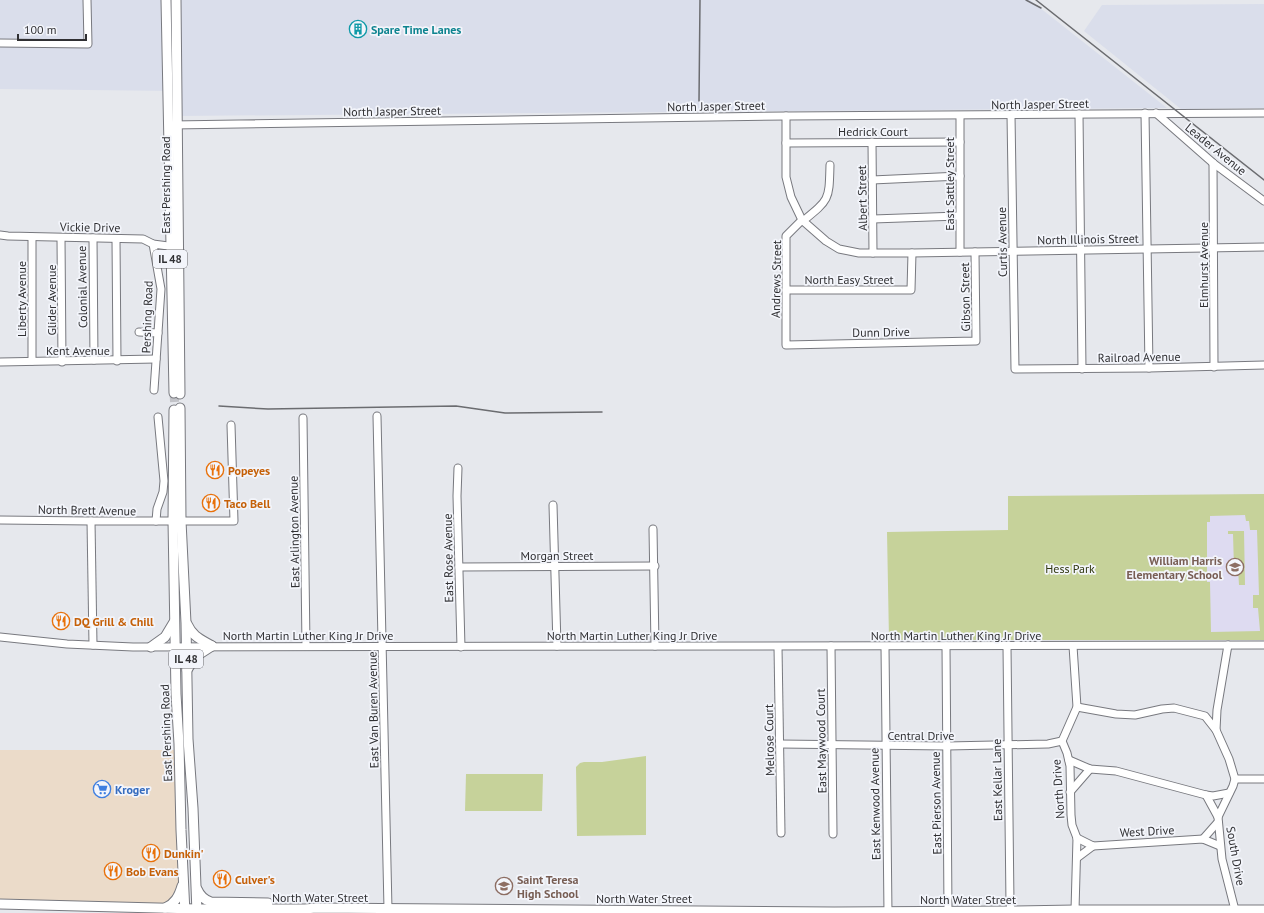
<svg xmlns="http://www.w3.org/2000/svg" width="1264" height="913" font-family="'PT Sans',sans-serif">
<rect width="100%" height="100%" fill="#e6e8ed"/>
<!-- commercial -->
<polygon fill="#ebdbc9" points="0,750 177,750 183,907 0,903"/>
<!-- built -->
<g fill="#dadeeb">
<polygon points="0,0 1030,0 1167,108 177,116 176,91 0,89"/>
<polygon points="1264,4 1264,108 1181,109 1084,31 1102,5"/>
</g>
<!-- education -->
<polygon fill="#dedbf1" points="1264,494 1264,640 1207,640 1206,495"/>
<!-- green -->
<g fill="#c6d29a" fill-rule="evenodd">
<path d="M1264,494V640H889L887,532L1008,530V496ZM1245,515L1246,521H1249L1250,530H1257L1259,595H1253V608H1258L1260,631L1211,632L1210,582H1207V522H1210V516Z"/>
<polygon points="1228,531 1244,531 1245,585 1239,585 1238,568 1234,568 1233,534 1228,534"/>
<polygon points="646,756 646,835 577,836 576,767 580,763 584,762 602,762"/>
<polygon points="466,774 543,774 542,811 465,811"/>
</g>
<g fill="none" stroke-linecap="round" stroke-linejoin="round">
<!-- major-tunnel -->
<polyline stroke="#c2c3c8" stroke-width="9" stroke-dasharray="9 4.5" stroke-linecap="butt" points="174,393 175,409"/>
<defs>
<g id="minor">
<polyline points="0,43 88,44 87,0"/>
<polyline points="1145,113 1149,368"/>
<polyline points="1156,113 1213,163 1264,201"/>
<polyline points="1079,114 1082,369"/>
<polyline points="1011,115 1015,369 1149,368 1264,365"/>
<polyline points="786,116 786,177 791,197 802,220 826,241 839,249 859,253 912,253 1264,247"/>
<polyline points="172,125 786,116 1264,113"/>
<polyline points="872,142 873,253"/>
<polyline points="786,143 960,142"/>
<polyline points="1213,163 1214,367"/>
<polyline points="872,180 960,176"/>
<polyline points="873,219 959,216"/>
<polyline points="802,220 786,236 786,345 976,341 975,252"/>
<path d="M803,221C830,199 829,200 830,165"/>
<polyline points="0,235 8,236 143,239 153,244 176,247"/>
<polyline points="61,238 62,362"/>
<polyline points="93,238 94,360"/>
<polyline points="116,239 117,361"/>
<polyline points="153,244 161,289 154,390"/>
<polyline points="960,252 960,116"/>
<polyline points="786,290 911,290 912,253"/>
<polyline points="139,332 158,333"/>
<polyline points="32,361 32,237"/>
<polyline points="0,362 156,359"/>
<polyline points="377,416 388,909"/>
<polyline points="303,418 306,646"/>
<polyline points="458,468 457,496 461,647"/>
<polyline points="553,505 557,646"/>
<polyline points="0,520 91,521 234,521 231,425"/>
<polyline points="91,521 93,645"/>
<polyline points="156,521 157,509 163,492 164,481 158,417"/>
<polyline points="653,529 655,646"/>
<polyline points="459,567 655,566"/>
<polyline points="0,637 67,644 133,647 1264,645"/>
<polyline points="1228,645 1217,710 1216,730 1229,759 1235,779 1233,786 1218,817 1222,859 1235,910"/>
<polyline points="831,646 833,834"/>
<polyline points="946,646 948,911"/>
<polyline points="1073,646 1077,707 1062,741 1067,753 1070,766 1071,815 1072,825 1077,838 1075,910"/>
<polyline points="778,647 781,833"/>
<polyline points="885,647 888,913"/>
<polyline points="1007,647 1010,904 1012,913"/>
<polyline points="1077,707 1116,714 1135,715 1162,709 1174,708 1205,716 1216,730"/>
<polyline points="780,744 947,746 1048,744 1062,741"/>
<polyline points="1069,760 1090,769 1116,771 1206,795 1213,796 1229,793"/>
<polyline points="1235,779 1264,779"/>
<polyline points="1070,792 1090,769"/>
<polyline points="1206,795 1218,817"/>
<polyline points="1077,838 1093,846 1203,839 1220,846"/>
<polyline points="1203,839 1218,822"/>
<polyline points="1077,858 1093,846"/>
</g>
<g id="major">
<polyline points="166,0 174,393"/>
<polyline points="176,0 180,394"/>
<polyline points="180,408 181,521 186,623 188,739 193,808 197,913"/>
<polyline points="174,410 173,521 176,694 179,744 181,830 185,913"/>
<path d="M187,624C193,637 200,639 212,646"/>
<polyline points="151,647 165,637 174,622"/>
<polyline points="187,670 195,657 212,646"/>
<path d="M197,889C200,896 204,900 211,902L268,903"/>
<polyline points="0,904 197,909 305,909 316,908 834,912 1012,911 1075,910 1264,910"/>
<path d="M165,908C175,904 179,896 182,886"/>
</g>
</defs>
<!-- minor casing -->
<use href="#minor" stroke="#78797f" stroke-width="9"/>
<!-- major casing -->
<use href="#major" stroke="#78797f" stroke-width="11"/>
<!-- minor -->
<use href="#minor" stroke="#fff" stroke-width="7"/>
<!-- major -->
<use href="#major" stroke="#fff" stroke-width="9"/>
<!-- rail -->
<g stroke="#6b6c70" stroke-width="1.5">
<polyline points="1026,0 1041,8"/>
<polyline points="1036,0 1264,180"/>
<polyline points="699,101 700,0"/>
<polyline points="219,406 268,409 456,406 505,413 602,412"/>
</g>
</g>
<!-- icons -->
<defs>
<symbol id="building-ring" viewBox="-11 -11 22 22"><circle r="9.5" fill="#f3f5fb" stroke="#0f9aa8" stroke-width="1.5"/><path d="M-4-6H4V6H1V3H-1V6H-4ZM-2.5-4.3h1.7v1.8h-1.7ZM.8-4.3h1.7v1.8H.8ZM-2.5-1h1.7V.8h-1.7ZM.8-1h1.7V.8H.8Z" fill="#0f9aa8"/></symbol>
<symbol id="restaurant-ring" viewBox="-11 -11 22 22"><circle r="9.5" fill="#f3f5fb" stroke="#e8710a" stroke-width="1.5"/><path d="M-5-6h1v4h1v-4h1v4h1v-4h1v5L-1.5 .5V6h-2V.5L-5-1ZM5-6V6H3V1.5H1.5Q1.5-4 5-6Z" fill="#e8710a"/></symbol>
<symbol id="school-ring" viewBox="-11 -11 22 22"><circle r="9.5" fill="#f3f5fb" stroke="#8d6e63" stroke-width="1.5"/><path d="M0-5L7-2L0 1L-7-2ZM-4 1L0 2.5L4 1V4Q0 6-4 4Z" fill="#8d6e63"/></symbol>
<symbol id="supermarket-ring" viewBox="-11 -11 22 22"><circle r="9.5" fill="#f3f5fb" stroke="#3f7fe0" stroke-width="1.5"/><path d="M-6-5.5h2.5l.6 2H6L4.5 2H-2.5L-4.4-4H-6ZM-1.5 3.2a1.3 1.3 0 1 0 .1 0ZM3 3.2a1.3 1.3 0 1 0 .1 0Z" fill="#3f7fe0"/></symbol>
</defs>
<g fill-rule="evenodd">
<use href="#building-ring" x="348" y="19" width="20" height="20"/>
<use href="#restaurant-ring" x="205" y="460" width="20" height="20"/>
<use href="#restaurant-ring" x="201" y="493" width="20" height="20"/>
<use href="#school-ring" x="1225" y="557" width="20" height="20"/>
<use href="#restaurant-ring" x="51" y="611" width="20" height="20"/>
<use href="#supermarket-ring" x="92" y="779" width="20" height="20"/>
<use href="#restaurant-ring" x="141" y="843" width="20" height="20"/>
<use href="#restaurant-ring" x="103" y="861" width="20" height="20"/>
<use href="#restaurant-ring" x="212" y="869" width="20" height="20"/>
<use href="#school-ring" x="494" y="876" width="20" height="20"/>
</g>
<g text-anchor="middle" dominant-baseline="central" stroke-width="3.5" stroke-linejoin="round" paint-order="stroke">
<!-- shield labels -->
<g fill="#f3f5fb" stroke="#6a6b6f" stroke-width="1">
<rect x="153" y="250" width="34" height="18" rx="3"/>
<rect x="169" y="650" width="34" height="18" rx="3"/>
</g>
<g font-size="11" font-weight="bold" fill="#303033">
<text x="170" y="259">IL 48</text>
<text x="186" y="659">IL 48</text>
</g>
<!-- culture labels -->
<g font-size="12" font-weight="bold" fill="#0d838f" stroke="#f3f5fb" text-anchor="start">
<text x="371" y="29">Spare Time Lanes</text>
</g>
<!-- street labels -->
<g font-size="12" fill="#303033" stroke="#f3f5fb">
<text transform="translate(1040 104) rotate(-1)">North Jasper Street</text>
<text transform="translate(716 106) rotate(-1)">North Jasper Street</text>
<text transform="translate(392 111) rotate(-1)">North Jasper Street</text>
<text x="873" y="131">Hedrick Court</text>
<text transform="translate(1216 149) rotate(39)">Leader Avenue</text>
<text transform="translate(949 184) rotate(-90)">East Sattley Street</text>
<text transform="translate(165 185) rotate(-90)">East Pershing Road</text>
<text transform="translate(862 198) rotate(-91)">Albert Street</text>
<text transform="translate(90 227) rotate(1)">Vickie Drive</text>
<text transform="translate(1088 239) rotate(-1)">North Illinois Street</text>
<text transform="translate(1002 242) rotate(-91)">Curtis Avenue</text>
<text transform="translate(1203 265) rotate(-90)">Elmhurst Avenue</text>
<text transform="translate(776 279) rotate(-89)">Andrews Street</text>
<text x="849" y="279">North Easy Street</text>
<text transform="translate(82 287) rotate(-91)">Colonial Avenue</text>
<text transform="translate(965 297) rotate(-91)">Gibson Street</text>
<text transform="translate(21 299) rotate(-90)">Liberty Avenue</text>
<text transform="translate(51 300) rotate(-90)">Glider Avenue</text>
<text transform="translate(147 317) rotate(-88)">Pershing Road</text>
<text transform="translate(881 332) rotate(-1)">Dunn Drive</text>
<text x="78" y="350">Kent Avenue</text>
<text transform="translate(1139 357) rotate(-1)">Railroad Avenue</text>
<text transform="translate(87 510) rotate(1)">North Brett Avenue</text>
<text transform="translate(294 532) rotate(-91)">East Arlington Avenue</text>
<text x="557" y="555">Morgan Street</text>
<text transform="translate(448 558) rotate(-91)">East Rose Avenue</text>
<text x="308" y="635">North Martin Luther King Jr Drive</text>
<text x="632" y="635">North Martin Luther King Jr Drive</text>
<text x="956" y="635">North Martin Luther King Jr Drive</text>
<text transform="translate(373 710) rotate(-91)">East Van Buren Avenue</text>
<text transform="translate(166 733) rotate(-92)">East Pershing Road</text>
<text x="921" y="735">Central Drive</text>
<text transform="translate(769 740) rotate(-91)">Melrose Court</text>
<text transform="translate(821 741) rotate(-91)">East Maywood Court</text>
<text transform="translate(997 780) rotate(-91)">East Kellar Lane</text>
<text transform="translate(1058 789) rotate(-94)">North Drive</text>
<text transform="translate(936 803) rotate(-91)">East Pierson Avenue</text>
<text transform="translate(875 804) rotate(-91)">East Kenwood Avenue</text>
<text transform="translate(1147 831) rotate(-3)">West Drive</text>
<text transform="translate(1236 856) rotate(80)">South Drive</text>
<text x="320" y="897">North Water Street</text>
<text x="644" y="898">North Water Street</text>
<text x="968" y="899">North Water Street</text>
</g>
<!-- food labels -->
<g font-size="12" font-weight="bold" fill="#c56008" stroke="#f3f5fb" text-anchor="start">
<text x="228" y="470">Popeyes</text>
<text x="224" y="503">Taco Bell</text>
<text x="74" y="621">DQ Grill &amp; Chill</text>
<text x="164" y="853">Dunkin'</text>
<text x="126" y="871">Bob Evans</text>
<text x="235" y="879">Culver's</text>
</g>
<!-- education labels -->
<g font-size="12" font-weight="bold" fill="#785e54" stroke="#f3f5fb" text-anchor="end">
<text x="1222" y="560">William Harris<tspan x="1222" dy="14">Elementary School</tspan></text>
<text x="517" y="879" text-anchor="start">Saint Teresa<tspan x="517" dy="14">High School</tspan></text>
</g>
<!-- park labels -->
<g font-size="12" fill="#313810" stroke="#f3f5fb">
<text x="1070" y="568">Hess Park</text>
</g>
<!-- shop labels -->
<g font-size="12" font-weight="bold" fill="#366cbe" stroke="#f3f5fb" text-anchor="start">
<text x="115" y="789">Kroger</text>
</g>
</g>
<!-- scale -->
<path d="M18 34v6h68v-6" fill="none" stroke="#303033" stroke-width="2"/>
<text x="24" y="34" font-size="12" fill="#303033" stroke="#f3f5fb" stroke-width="3" paint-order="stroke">100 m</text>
</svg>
